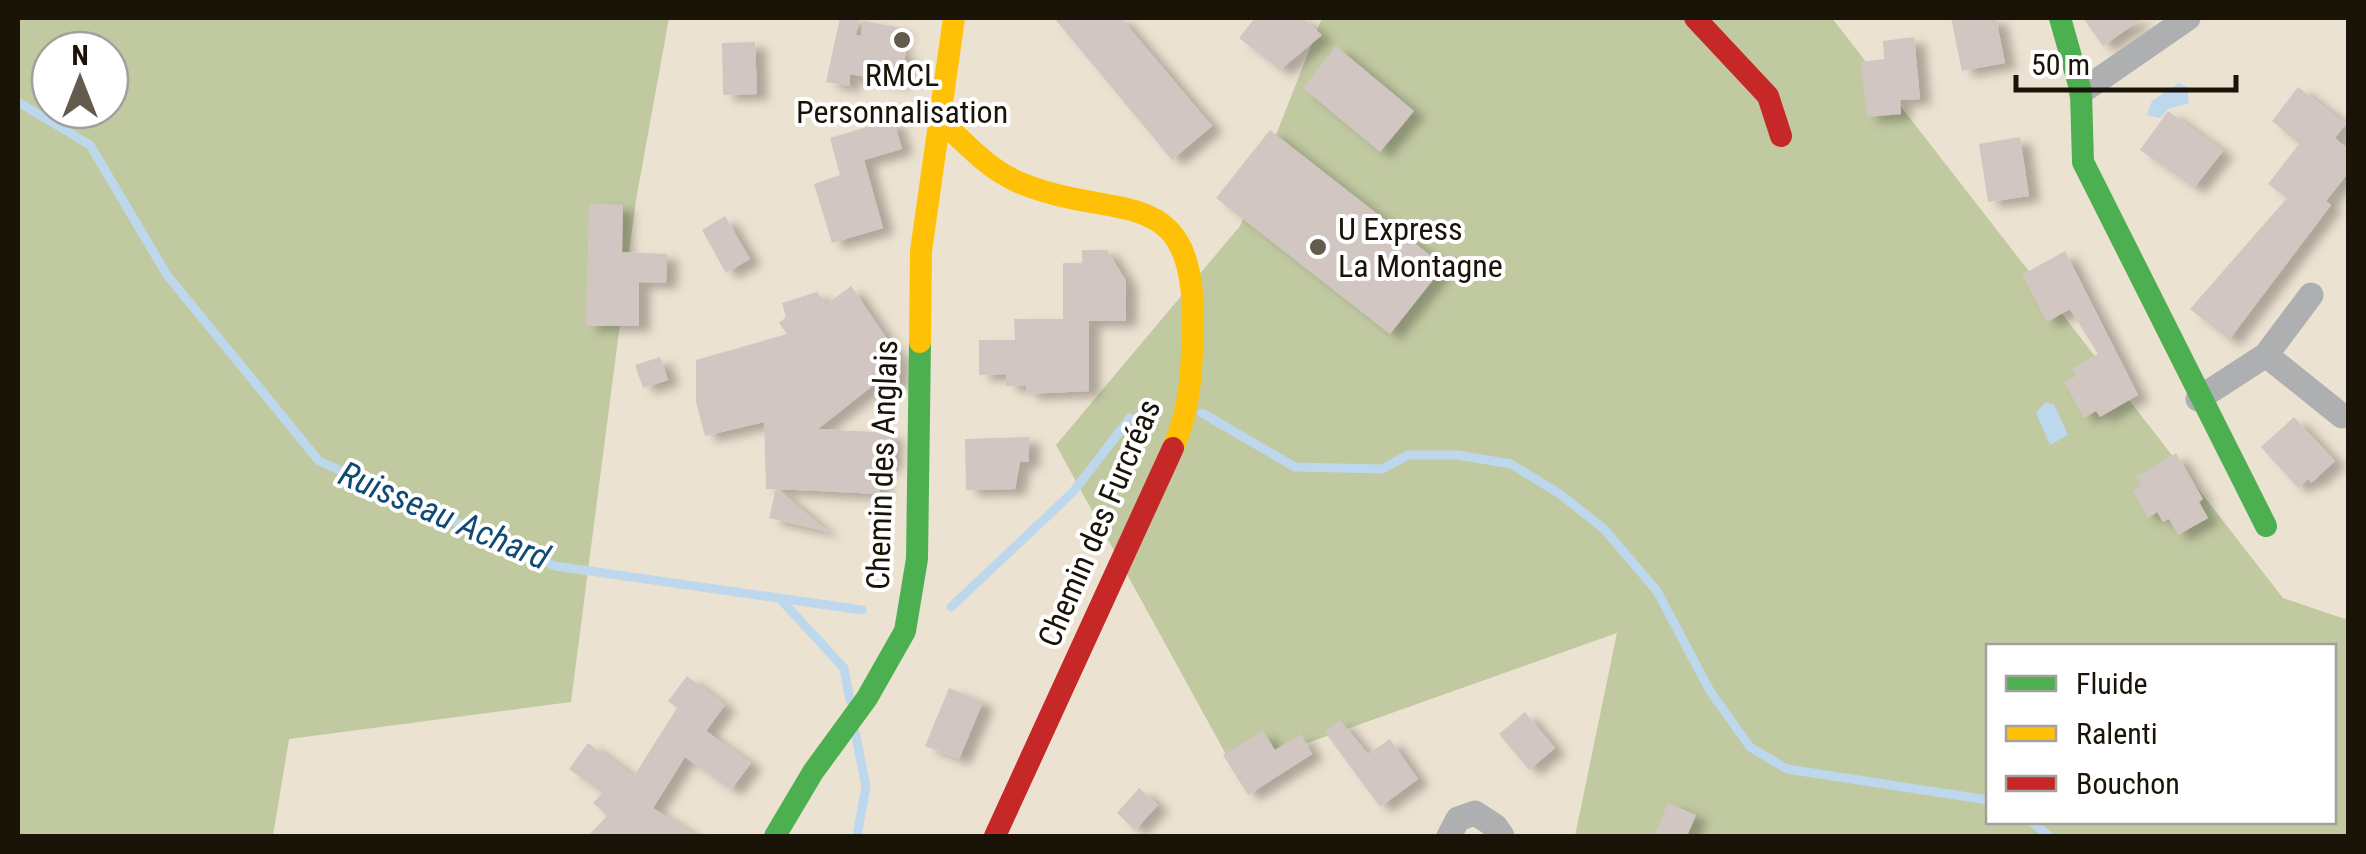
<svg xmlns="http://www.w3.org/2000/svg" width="2366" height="854" font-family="'Roboto Condensed',sans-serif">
<defs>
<filter id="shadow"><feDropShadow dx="11" dy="6" stdDeviation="5" flood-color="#0004"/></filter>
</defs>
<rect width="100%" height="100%" fill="#ece2d1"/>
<!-- forest -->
<g fill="#c1c9a1" fill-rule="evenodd">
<path d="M18,18H669L636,200L571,702L289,739L273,836H18ZM50,50H110V110H50Z"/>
<path d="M1322,18H1832L2283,598L2348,620V836H1575L1617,633L1234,769L1056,445L1240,226ZM1988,646H2334V822H1988Z"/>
</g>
<!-- water -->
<g fill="#bdd7ec">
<polygon points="2179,83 2187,87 2189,103 2168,109 2160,118 2147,115 2152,101"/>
<polygon points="2045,402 2054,404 2068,435 2050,445 2036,413"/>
</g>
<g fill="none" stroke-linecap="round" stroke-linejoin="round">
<!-- stream -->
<g stroke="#bdd7ec" stroke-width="9">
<polyline points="18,102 90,145 167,275 319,461 555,566 862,610"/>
<polyline points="1202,413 1295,467 1382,469 1408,455 1457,455 1511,464 1560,494 1604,529 1657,591 1710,691 1750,747 1787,769 1988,800"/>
<polyline points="782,601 844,668 850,701"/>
<polyline points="951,607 1073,492 1130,418"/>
<polyline points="855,731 866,787 857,836"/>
<polyline points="2032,822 2049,836"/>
</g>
</g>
<!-- building -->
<g fill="#d1c6c2" filter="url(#shadow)">
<polygon points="840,18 859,18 856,35 861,36 863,21 902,28 897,51 906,52 900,83 850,74 849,86 826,82"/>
<polygon points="1054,18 1121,18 1212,126 1172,160"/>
<polygon points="1255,18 1302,18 1322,35 1280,70 1239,38"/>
<polygon points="1951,18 1996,18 2005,63 1962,71"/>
<polygon points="2083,18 2143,18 2103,46"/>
<polygon points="1914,37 1920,99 1900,100 1901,114 1867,117 1861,62 1884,59 1883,41"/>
<polygon points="755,42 757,94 723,95 722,43"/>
<polygon points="1336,46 1414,111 1380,152 1303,88"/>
<polygon points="2298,87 2346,124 2335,138 2348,149 2348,173 2326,201 2331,205 2229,340 2190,309 2287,198 2268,184 2299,144 2272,121"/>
<polygon points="2168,111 2223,151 2194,188 2140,150"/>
<polygon points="893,119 902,149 864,160 883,228 832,243 814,184 840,175 830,138"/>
<polygon points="1270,130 1444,266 1390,334 1216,198"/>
<polygon points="2020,137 2029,196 1988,202 1979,144"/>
<polygon points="589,203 623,205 622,252 667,254 666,283 639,282 639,326 586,326"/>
<polygon points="725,216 750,259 726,273 702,230"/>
<polygon points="1082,250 1107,250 1126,281 1126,321 1089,321 1089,391 1027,394 1026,386 1006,386 1006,374 979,375 979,340 1015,340 1014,319 1063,319 1063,263 1082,263"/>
<polygon points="2065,251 2138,395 2100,417 2096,411 2084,418 2064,382 2076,376 2072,368 2098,354 2070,309 2047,322 2022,275"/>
<polygon points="851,286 898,355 898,384 876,383 818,429 892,433 891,466 881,465 879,494 777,489 829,532 769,518 776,489 766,489 764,422 705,436 696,402 696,360 787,334 779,323 786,317 782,303 817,292 827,304"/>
<polygon points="660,357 668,380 643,388 635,365"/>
<polygon points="2294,417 2335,461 2311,483 2308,479 2298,488 2261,447"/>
<polygon points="1029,437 1029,462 1020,462 1015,489 966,490 965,439"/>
<polygon points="2176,453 2203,499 2199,502 2208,518 2178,535 2169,519 2163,522 2157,512 2148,518 2133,491 2141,486 2136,477"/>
<polygon points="687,676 725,705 706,731 751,763 731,790 685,757 653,808 697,836 588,836 607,816 593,803 602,793 569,769 588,743 634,776 677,708 668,701"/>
<polygon points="949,688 983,702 959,759 925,746"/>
<polygon points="1525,712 1555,748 1529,770 1499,734"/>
<polygon points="1340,720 1368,754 1390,739 1418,779 1380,807 1325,732"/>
<polygon points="1263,731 1275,750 1301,734 1312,754 1248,795 1223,755"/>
<polygon points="1139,788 1158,805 1135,830 1117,813"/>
<polygon points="1668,803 1696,815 1687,836 1654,836"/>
</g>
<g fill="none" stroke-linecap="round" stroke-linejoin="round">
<!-- street -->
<g stroke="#adafb0" stroke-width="25">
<polyline points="2081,92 2188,18"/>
<polyline points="2266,355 2342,416"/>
<polyline points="2198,399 2266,355 2311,295"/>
<polyline points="1449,836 1458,819 1475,813 1495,826 1502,836"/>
</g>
<!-- fast -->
<g stroke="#4caf50" stroke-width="22">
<polyline points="2060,18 2081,92 2083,162 2266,526"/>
<polyline points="775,836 813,772 867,698 905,631 917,559 920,342"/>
</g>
<!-- slow -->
<g stroke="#ffc107" stroke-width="22">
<path d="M939,119C964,141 985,167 1016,181C1115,225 1196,175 1193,328C1192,368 1190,411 1173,448"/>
<polyline points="920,342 921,251 954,18"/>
</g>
<!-- jam -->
<g stroke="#c62828" stroke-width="22">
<polyline points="1695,18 1768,96 1781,136"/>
<polyline points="995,836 1173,448"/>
</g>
</g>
<!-- markers -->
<g fill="#635b4e" stroke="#fff" stroke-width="4">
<circle cx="902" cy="40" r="10"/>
<circle cx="1318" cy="247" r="10"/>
</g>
<g text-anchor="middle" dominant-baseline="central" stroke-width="8" stroke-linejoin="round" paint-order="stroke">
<!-- poi labels -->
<g font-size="32" fill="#191308" stroke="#fff">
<text x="902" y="75">RMCL<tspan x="902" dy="37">Personnalisation</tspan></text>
<text x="1338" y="229" text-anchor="start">U Express<tspan x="1338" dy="37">La Montagne</tspan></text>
</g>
<!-- street labels -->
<g font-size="32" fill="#191308" stroke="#fff">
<text transform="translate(882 465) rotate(-88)">Chemin des Anglais</text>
<text transform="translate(1099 523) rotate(-67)">Chemin des Furcréas</text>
</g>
<!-- water labels -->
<g font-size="35" font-style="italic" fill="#114a75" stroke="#fff">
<text transform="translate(444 516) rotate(23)">Ruisseau Achard</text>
</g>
</g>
<!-- border -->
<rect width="2366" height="854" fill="none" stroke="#191308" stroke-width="40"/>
<!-- legend -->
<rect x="1986" y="644" width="350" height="180" fill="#ffffff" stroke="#a3a19c" stroke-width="2.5"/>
<rect x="2006" y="676" width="50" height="15" fill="#4caf50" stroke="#a3a19c" stroke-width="2.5"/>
<text x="2076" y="694" font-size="30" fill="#191308">Fluide</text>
<rect x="2006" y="726" width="50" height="15" fill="#ffc107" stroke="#a3a19c" stroke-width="2.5"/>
<text x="2076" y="744" font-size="30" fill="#191308">Ralenti</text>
<rect x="2006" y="776" width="50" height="15" fill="#c62828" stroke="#a3a19c" stroke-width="2.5"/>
<text x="2076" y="794" font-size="30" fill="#191308">Bouchon</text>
<!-- north arrow -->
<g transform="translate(80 80)"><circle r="48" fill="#ffffff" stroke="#a3a19c" stroke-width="2.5"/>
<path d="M0-8L18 38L0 25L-18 38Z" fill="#635b4e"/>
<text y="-15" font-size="28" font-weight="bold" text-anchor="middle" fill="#191308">N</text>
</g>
<!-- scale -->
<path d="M2016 75v15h220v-15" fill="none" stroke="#191308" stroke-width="5"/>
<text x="2031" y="75" font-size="30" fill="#191308" stroke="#ffffff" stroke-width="8" paint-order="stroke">50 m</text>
</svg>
